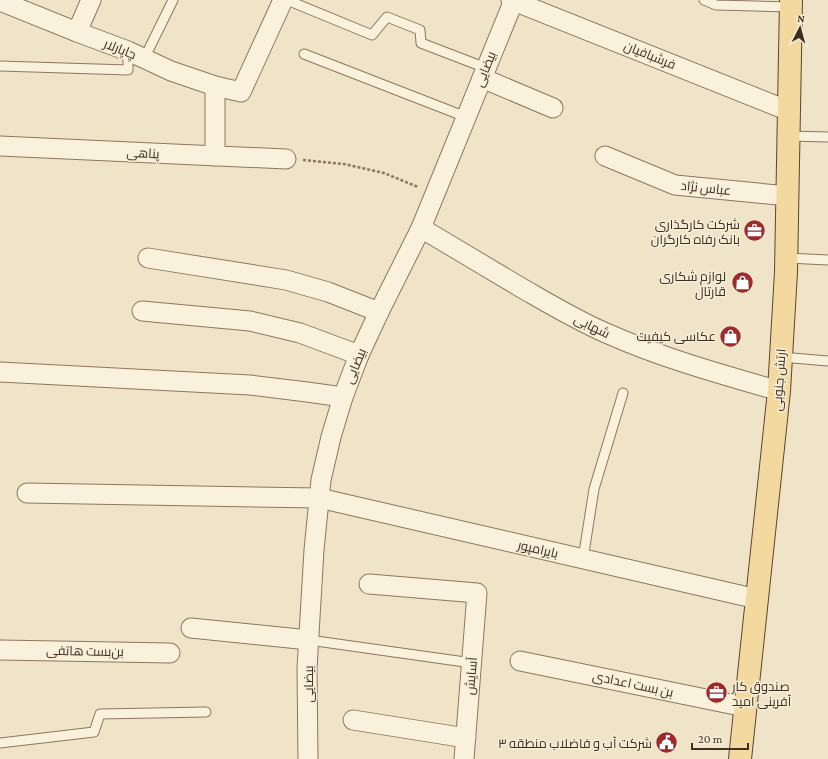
<svg xmlns="http://www.w3.org/2000/svg" width="828" height="759" font-family="'Crimson Pro',Cairo,serif">
<rect width="100%" height="100%" fill="#f0e4c8"/>
<g fill="none" stroke-linecap="round" stroke-linejoin="round">
<defs>
<g id="lane">
<polyline points="287,0 372,35 387,17 420,30 421,43 486,68"/>
<polyline points="704,0 716,5 791,7"/>
<polyline points="304,54 466,117"/>
<polyline points="144,59 173,0"/>
<polyline points="0,66 128,70 128,51"/>
<polyline points="788,136 828,137"/>
<polyline points="787,258 828,260"/>
<polyline points="781,357 828,361"/>
<polyline points="583,559 594,489 623,393"/>
<polyline points="309,640 472,663"/>
<polyline points="0,743 94,732 100,714 206,712"/>
</g>
<g id="street">
<polyline points="511,0 789,111"/>
<polyline points="0,1 77,32 128,51 171,71 215,86 241,92 283,0"/>
<polyline points="77,32 91,0"/>
<polyline points="482,78 553,108"/>
<polyline points="0,146 286,159"/>
<polyline points="215,156 215,86"/>
<polyline points="605,156 675,185 788,196"/>
<path d="M421,228C454,248 487,267 520,287C548,303 576,320 606,333C662,358 720,374 779,391"/>
<polyline points="148,258 286,280 328,292 379,312"/>
<polyline points="142,311 250,321 300,333 359,355"/>
<polyline points="0,372 250,385 307,392 343,397"/>
<polyline points="27,493 319,498 757,599"/>
<polyline points="369,584 477,593 464,759"/>
<polyline points="191,628 309,640"/>
<polyline points="0,650 170,653"/>
<polyline points="520,661 745,707"/>
<polyline points="353,720 466,738"/>
<polyline points="308,759 307,668 314,550 321,480 331,437 343,397 359,355 379,312 421,228 514,0"/>
</g>
<polyline id="primary" points="740,759 779,391 786,272 791,0"/>
</defs>
<!-- lane casing -->
<use href="#lane" stroke="#8d765c" stroke-width="11"/>
<!-- street casing -->
<use href="#street" stroke="#8d765c" stroke-width="21"/>
<!-- primary casing -->
<use href="#primary" stroke="#5b4430" stroke-width="24"/>
<!-- path -->
<polyline stroke="#8d765c" stroke-width="2.5" stroke-dasharray="3 2" stroke-linecap="butt" points="303,160 344,164 384,173 418,187"/>
<!-- lane -->
<use href="#lane" stroke="#faf1dc" stroke-width="9"/>
<!-- street -->
<use href="#street" stroke="#faf1dc" stroke-width="19"/>
<!-- primary -->
<use href="#primary" stroke="#f3d9a0" stroke-width="22"/>
</g>
<!-- icons -->
<defs>
<symbol id="office-disc" viewBox="-11 -11 22 22"><circle r="9.5" fill="#9e2a2b" stroke="#f7eed8"/><path d="M-6-3h4V-5.5h4V-3h4V5H-6ZM-1-4.5V-3h2v-1.5ZM-6 0V1H6V0Z" fill="#fff"/></symbol>
<symbol id="shop-disc" viewBox="-11 -11 22 22"><circle r="9.5" fill="#9e2a2b" stroke="#f7eed8"/><path d="M-5-2.5h2.3a2.7 3.5 0 0 1 5.4 0H5L5.5 6h-11ZM-1.5-2.5h3a1.5 2.3 0 0 0-3 0Z" fill="#fff"/></symbol>
<symbol id="civic-disc" viewBox="-11 -11 22 22"><circle r="9.5" fill="#9e2a2b" stroke="#f7eed8"/><path d="M-.6-6.5H3V-4.5H.6V-3L4-1V1h2V6H-6V1h2V-1L-.6-3ZM-1.2 2.5V6h2.4V2.5Z" fill="#fff"/></symbol>
</defs>
<g fill-rule="evenodd">
<use href="#office-disc" x="742" y="218" width="25" height="25"/>
<use href="#shop-disc" x="730" y="270" width="25" height="25"/>
<use href="#shop-disc" x="718" y="324" width="25" height="25"/>
<use href="#office-disc" x="704" y="680" width="25" height="25"/>
<use href="#civic-disc" x="654" y="730" width="25" height="25"/>
</g>
<g text-anchor="middle" dominant-baseline="central" stroke-width="3" stroke-linejoin="round" paint-order="stroke">
<!-- street labels -->
<g font-size="13" fill="#3d2e20" stroke="#f7eed8">
<text transform="translate(120 49) rotate(22)">چاپارلار</text>
<text transform="translate(650 55) rotate(22)">فرشبافیان</text>
<text transform="translate(485 69) rotate(-68)">بیضایی</text>
<text transform="translate(143 153) rotate(3)">پناهی</text>
<text transform="translate(706 188) rotate(6)">عباس نژاد</text>
<text transform="translate(592 326) rotate(26)">شهابی</text>
<text transform="translate(355 366) rotate(-67)">بیضایی</text>
<text transform="translate(779 380) rotate(-86)">ارتش جنوبی</text>
<text transform="translate(538 549) rotate(13)">بایرامپور</text>
<text transform="translate(85 651) rotate(1)">بن‌بست هاتفی</text>
<text transform="translate(471 676) rotate(-85)">آسایش</text>
<text transform="translate(308 684) rotate(-90)">بیضایی</text>
<text transform="translate(633 684) rotate(12)">بن بست اعدادی</text>
</g>
<!-- poi labels -->
<g font-size="13" fill="#3d2e20" stroke="#f7eed8" text-anchor="end">
<text x="740" y="224">شرکت کارگذاری<tspan x="740" dy="15">بانک رفاه کارگران</tspan></text>
<text x="726" y="276">لوازم شکاری<tspan x="726" dy="15">قارتال</tspan></text>
<text x="716" y="336">عکاسی کیفیت</text>
<text x="732" y="686" text-anchor="start">صندوق کار<tspan x="732" dy="15">آفرینی امید</tspan></text>
<text x="652" y="743">شرکت آب و فاضلاب منطقه ۳</text>
</g>
</g>
<!-- north arrow -->
<g transform="translate(800 28) rotate(6)" stroke="#f7eed8" stroke-width="3" paint-order="stroke">
<path d="M0-3L7 15L0 10L-7 15Z" fill="#3d2e20"/>
<text y="-6" font-size="11" font-weight="bold" text-anchor="middle" fill="#3d2e20">N</text>
</g>
<!-- scale -->
<path d="M692 743v6h56v-6" fill="none" stroke="#3d2e20" stroke-width="2"/>
<text x="698" y="743" font-size="12" fill="#3d2e20" stroke="#f7eed8" stroke-width="3" paint-order="stroke">20 m</text>
</svg>
